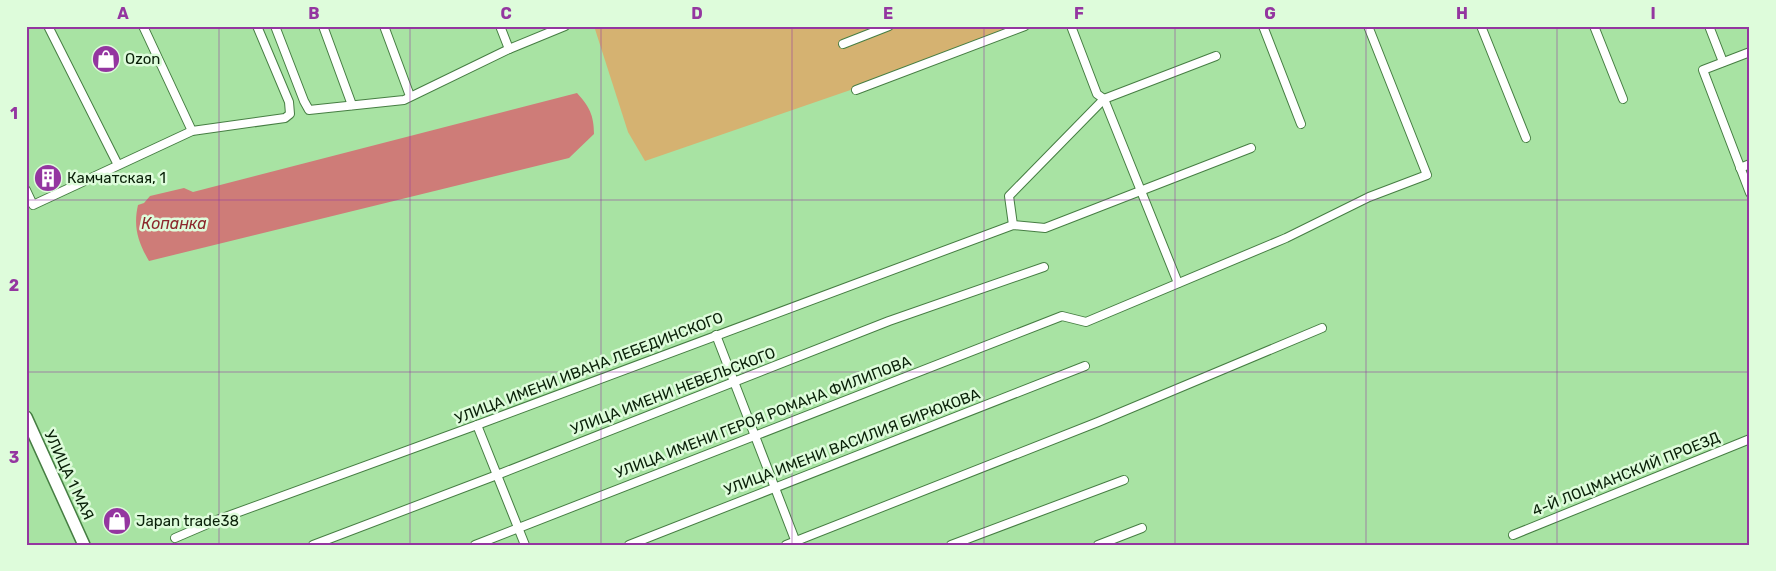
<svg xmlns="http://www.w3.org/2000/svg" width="1776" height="571" font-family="Rubik,sans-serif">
<rect width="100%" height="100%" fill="#a8e3a3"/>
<!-- green -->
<polygon fill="#d5b271" points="594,26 1036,26 645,161 628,132"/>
<!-- water -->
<path fill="#ce7c78" d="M577,93C589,106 594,115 594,134L569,158L149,261C138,242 133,227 138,205L144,203L150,196L184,188L193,192Z"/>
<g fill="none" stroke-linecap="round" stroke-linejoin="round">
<defs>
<g id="street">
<polyline points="48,26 118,165"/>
<polyline points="143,26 192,131"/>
<polyline points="275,26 304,101 309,110 404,100 509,49 565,26"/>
<polyline points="323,26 352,105"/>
<polyline points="384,26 410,96"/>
<polyline points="500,26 509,49"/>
<polyline points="1071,26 1097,94 1104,99 1178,283"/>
<polyline points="1263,26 1301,124"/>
<polyline points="1481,26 1526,138"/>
<polyline points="1594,26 1623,99"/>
<polyline points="1709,26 1723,62"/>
<polyline points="843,44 889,26"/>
<polyline points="1750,52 1703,70 1750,193"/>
<polyline points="856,90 1025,26"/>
<polyline points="1740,168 1750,164"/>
<polyline points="26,190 33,205 192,131 285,118 290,114 289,102 257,26"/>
<polyline points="1013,225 1009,196 1104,99 1216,56"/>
<polyline points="716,335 797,545"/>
<polyline points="477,425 525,545"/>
<polyline points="1513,535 1750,439"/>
<polyline points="175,538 217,520 477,425 1013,225 1045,228 1251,148"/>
<polyline points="313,545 497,475 889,321 1044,267"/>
<polyline points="475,545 1062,316 1086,322 1286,238 1369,197 1427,175 1368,26"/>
<polyline points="629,545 1085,366"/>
<polyline points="786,545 1098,422 1322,328"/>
<polyline points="951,545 1124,480"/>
<polyline points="1098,545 1142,528"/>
</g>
<polyline id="secondary" points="26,417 84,545"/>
</defs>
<!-- street casing -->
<use href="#street" stroke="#467e43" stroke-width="10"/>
<!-- secondary casing -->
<use href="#secondary" stroke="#467e43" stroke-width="14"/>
<!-- street -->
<use href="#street" stroke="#fff" stroke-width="8"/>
<!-- secondary -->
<use href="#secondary" stroke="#fff" stroke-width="11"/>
</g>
<!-- grid -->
<path fill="none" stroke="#9436a0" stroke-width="1" stroke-opacity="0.55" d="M219,26V545M410,26V545M601,26V545M792,26V545M984,26V545M1175,26V545M1366,26V545M1557,26V545M26,200H1750M26,372H1750"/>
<!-- icons -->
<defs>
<symbol id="shop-disc" viewBox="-11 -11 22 22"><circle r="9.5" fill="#9436a0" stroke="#defcdb"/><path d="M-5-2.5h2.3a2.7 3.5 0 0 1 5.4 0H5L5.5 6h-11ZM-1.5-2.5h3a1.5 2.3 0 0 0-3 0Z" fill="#fff"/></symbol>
<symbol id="building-disc" viewBox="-11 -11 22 22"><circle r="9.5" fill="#9436a0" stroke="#defcdb"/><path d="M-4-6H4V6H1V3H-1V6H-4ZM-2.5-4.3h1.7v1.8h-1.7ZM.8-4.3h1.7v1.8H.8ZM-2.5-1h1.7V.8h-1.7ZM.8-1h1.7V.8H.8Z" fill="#fff"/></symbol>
</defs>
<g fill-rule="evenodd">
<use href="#shop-disc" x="90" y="43" width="32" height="32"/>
<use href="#building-disc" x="32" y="162" width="32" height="32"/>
<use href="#shop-disc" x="101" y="505" width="32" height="32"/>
</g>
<g text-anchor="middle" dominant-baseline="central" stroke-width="5" stroke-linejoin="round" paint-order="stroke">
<!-- poi labels -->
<g font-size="15" fill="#092008" stroke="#defcdb" text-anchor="start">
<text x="125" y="59">Ozon</text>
<text x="67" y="178">Камчатская, 1</text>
<text x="136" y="521">Japan trade38</text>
</g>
<!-- street labels -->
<g font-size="15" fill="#092008" stroke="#defcdb">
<text transform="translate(589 368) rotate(-21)">УЛИЦА ИМЕНИ ИВАНА ЛЕБЕДИНСКОГО</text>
<text transform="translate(673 391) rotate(-21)">УЛИЦА ИМЕНИ НЕВЕЛЬСКОГО</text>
<text transform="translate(763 417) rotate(-21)">УЛИЦА ИМЕНИ ГЕРОЯ РОМАНА ФИЛИПОВА</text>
<text transform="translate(852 442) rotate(-21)">УЛИЦА ИМЕНИ ВАСИЛИЯ БИРЮКОВА</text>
<text transform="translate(1626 474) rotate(-22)">4-Й ЛОЦМАНСКИЙ ПРОЕЗД</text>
<text transform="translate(69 475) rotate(65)">УЛИЦА 1 МАЯ</text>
</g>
<!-- water labels -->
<g font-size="16" font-style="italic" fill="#8c292d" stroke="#defcdb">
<text x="174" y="223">Копанка</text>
</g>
</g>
<!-- border -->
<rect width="1776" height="571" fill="none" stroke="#defcdb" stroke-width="55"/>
<rect x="28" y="28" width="1720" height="516" fill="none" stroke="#9436a0" stroke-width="2"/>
<g font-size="16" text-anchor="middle" font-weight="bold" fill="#9436a0">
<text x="123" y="19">A</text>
<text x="314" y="19">B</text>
<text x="506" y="19">C</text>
<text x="697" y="19">D</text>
<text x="888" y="19">E</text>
<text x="1079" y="19">F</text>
<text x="1270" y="19">G</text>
<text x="1462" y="19">H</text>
<text x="1653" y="19">I</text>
<text x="14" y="119">1</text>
<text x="14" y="291">2</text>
<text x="14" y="463">3</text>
</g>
</svg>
